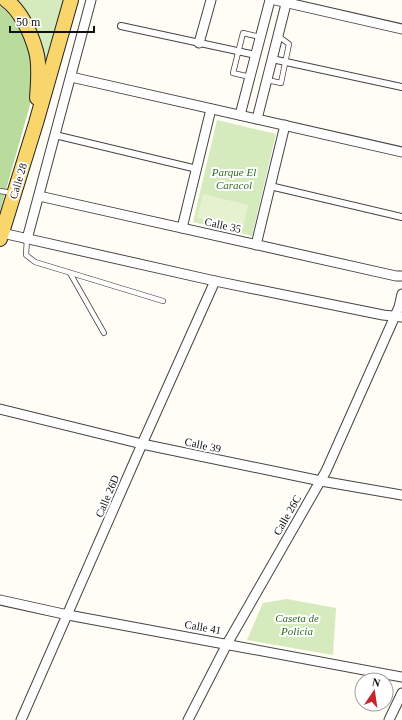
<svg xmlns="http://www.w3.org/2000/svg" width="402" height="720" font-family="'Times New Roman',serif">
<rect width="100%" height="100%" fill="#fffdf5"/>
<!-- green -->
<g fill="#d5ebbd">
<polygon points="13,0 67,0 45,77"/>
<polygon points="217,120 276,134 252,236 193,222"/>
<polygon points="287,599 336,608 333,655 247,640 263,603"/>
</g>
<!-- forest -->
<polygon fill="#b9dc9c" points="0,6 7,12 22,30 33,55 32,88 30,105 0,211"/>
<!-- pitch -->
<polygon fill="#e6f2cf" points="203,194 248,205 243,229 197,218"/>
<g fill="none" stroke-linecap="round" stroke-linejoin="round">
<defs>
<g id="service">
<polyline points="250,77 233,73 243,33 260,37"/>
<polyline points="267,80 281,83 289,44 278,36"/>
<polyline points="0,191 12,193"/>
<polyline points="27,239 26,255 35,262 163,301"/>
<polyline points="70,273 104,333"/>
</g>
<g id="pedestrian">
<polyline points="121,26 256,55"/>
<polyline points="272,59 402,87"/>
<polyline points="55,135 197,169"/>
<polyline points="270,186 402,217"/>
</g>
<g id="minor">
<polyline points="275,0 402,29"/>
<polyline points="199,43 211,0"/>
<polyline points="71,77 402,152"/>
<polyline points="240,115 270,0"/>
<polyline points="257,119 287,0"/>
<polyline points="39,196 396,276 402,276"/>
<polyline points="182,228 211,109"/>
<polyline points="2,233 215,281 383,315 402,317"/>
<polyline points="27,239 91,0"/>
<polyline points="256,245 285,125"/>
<polyline points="0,409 142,444 321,481 402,495"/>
<polyline points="0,600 68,615 402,677"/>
<polyline points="21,720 142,444 215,281"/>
<polyline points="188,720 227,644 326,471 391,325 399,307 402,294"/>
<polyline points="389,720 402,693"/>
</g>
<g id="primary">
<path d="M6,0C21,11 31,33 36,51C40,65 38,83 37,98"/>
<polyline points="0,239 36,123 71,0"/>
</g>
</defs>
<!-- service casing -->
<use href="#service" stroke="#444" stroke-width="6"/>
<!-- pedestrian casing -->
<use href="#pedestrian" stroke="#444" stroke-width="8"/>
<!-- minor casing -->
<use href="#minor" stroke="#444" stroke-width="11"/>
<!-- primary casing -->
<use href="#primary" stroke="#222" stroke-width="16"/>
<!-- service -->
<use href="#service" stroke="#fff" stroke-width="4.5"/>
<!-- pedestrian -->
<use href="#pedestrian" stroke="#fff" stroke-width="6"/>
<!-- minor -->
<use href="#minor" stroke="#fff" stroke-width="9"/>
<!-- primary -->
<use href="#primary" stroke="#f9d66b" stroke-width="14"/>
</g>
<g text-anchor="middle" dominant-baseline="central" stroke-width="4" stroke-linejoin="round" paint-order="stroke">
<!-- park labels -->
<g font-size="11" font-style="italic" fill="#2f6b1f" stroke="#fff">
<text x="234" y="172">Parque El<tspan x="234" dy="13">Caracol</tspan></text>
<text x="297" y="618">Caseta de<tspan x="297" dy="13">Policia</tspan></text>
</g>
<!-- street labels -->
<g font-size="11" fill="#111" stroke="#fff">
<text transform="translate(18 181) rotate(-73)">Calle 28</text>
<text transform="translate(223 225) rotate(13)">Calle 35</text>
<text transform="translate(203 445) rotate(12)">Calle 39</text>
<text transform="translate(107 496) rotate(-67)">Calle 26D</text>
<text transform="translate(287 515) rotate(-60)">Calle 26C</text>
<text transform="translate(203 627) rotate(10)">Calle 41</text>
</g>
</g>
<!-- north arrow -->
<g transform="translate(374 692) rotate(13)"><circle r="19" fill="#ffffff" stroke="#a0a0a0"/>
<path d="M0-3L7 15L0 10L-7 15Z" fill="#c4262e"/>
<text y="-6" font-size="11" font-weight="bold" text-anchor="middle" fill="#111111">N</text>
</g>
<!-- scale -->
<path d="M10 26v6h84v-6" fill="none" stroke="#111111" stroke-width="2"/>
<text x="16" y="26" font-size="12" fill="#111111" stroke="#ffffff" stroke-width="3" paint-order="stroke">50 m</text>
</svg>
